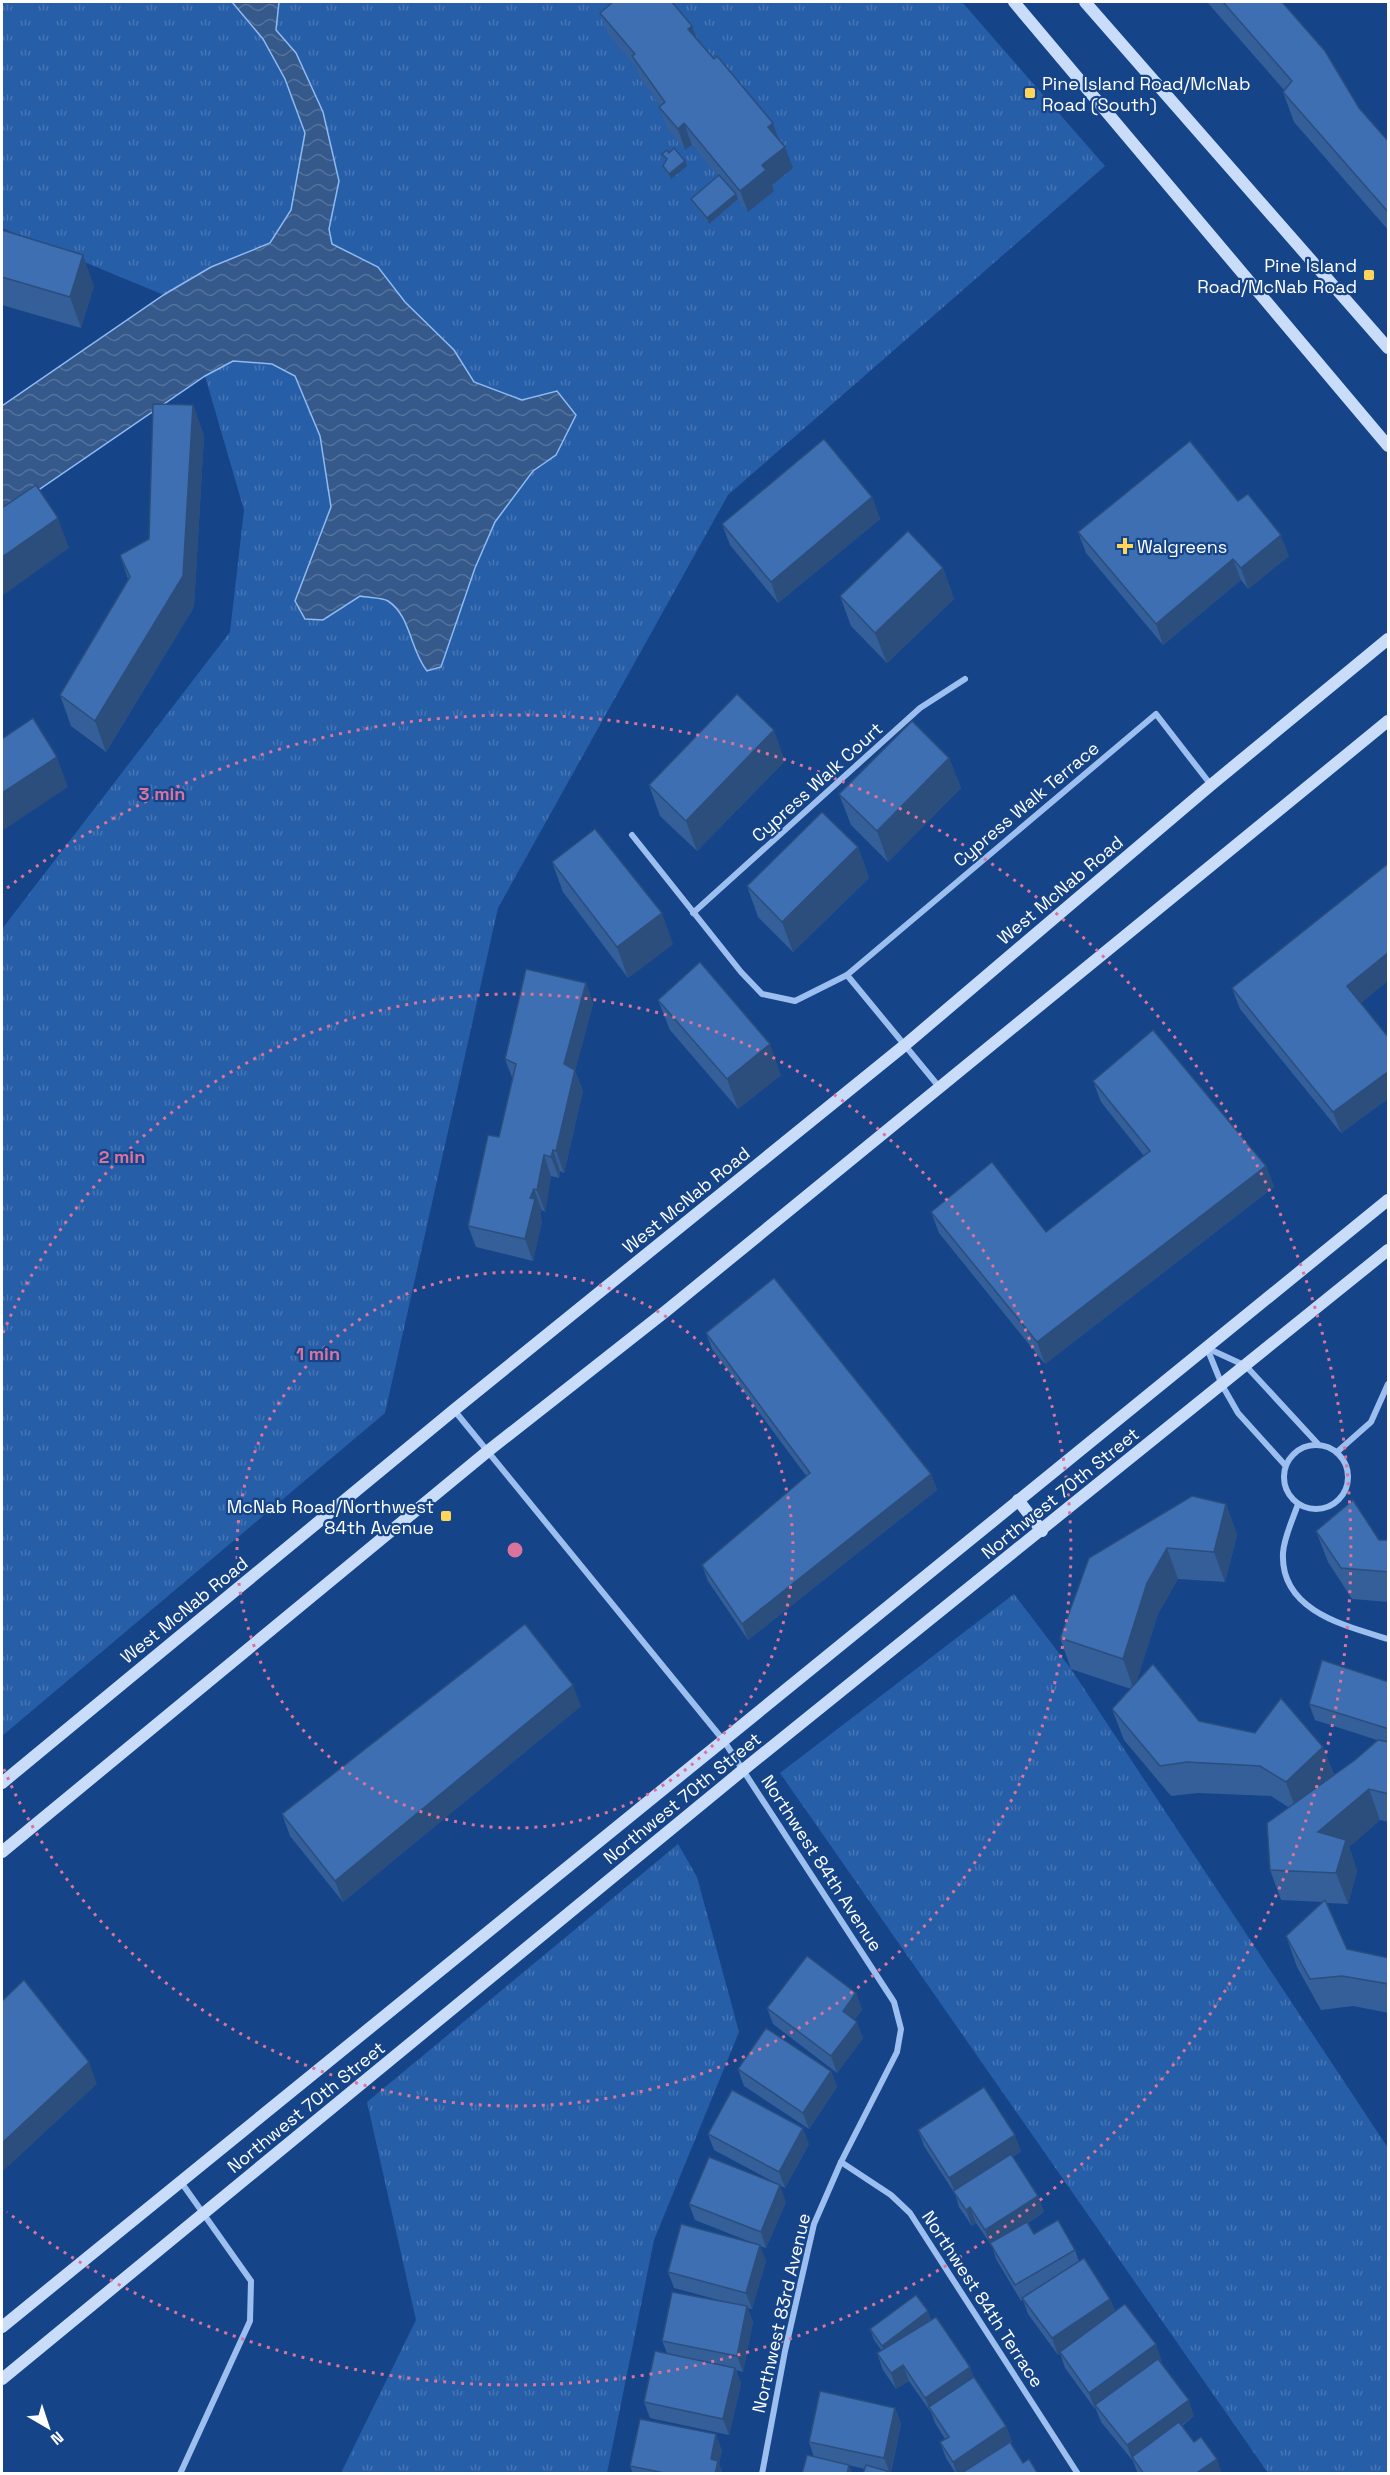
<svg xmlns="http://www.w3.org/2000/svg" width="1390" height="2475" font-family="'Space Grotesk',sans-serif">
<defs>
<pattern id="grass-tufts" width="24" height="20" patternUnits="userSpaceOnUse" patternTransform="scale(1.5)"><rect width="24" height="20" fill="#275ea8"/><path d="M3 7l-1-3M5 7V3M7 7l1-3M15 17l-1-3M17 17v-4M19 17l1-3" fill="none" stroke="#4776b5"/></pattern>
<pattern id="water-waves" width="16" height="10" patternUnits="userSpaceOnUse" patternTransform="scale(1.5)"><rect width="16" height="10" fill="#35598b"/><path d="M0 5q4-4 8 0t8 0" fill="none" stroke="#53729c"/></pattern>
</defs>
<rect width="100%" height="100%" fill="#154489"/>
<!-- grass -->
<g fill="url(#grass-tufts)">
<polygon points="2,2 962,2 1105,166 728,495 498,908 385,1413 2,1736 2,929 230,632 244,510 205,376 2,515 2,406 164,295 2,228"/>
<polygon points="1014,1594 1071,1669 1388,2148 1388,2473 1268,2473 780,1773"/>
<polygon points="678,1844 697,1877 739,2032 654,2240 607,2473 341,2473 416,2320 367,2102"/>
</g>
<!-- water -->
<path fill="url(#water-waves)" stroke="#8ebaf2" stroke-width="1.5" d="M232,2H279L276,30L296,53L323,112L339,181L329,229L332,244L378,267L405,302L454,350L474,382L522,400L557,391L576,415L556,455L533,471L495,522L475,568L441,667L427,671C410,650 411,616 388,601C382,597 368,598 360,596L323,620L305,619L295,601L331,507L320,436L295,376L272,364L233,361L205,376L2,515V406L165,294L211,267L270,243L291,210L305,133L285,79L263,39Z"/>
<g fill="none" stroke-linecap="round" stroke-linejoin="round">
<!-- street -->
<g stroke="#9cbfef" stroke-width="6">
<polyline points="632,835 741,972 762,994 795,1001 847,975 1156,714 1211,785"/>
<polyline points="693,913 920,708 965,679"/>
<polyline points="847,975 940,1088"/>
<polyline points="1207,1348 1246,1366 1318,1444"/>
<polyline points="1207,1348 1222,1385 1238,1413 1285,1465"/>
<polyline points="454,1410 724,1741 894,2002 901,2029 897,2052 841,2162 814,2224 785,2351 762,2474"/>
<circle cx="1316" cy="1477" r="32"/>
<polyline points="1337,1452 1371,1422 1388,1384"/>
<path d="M1298,1504C1293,1519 1284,1537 1283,1553C1280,1611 1346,1626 1388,1639"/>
<polyline points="841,2162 891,2195 910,2213 1078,2474"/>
<polyline points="180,2474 250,2321 251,2281 181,2182"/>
</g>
<!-- secondary -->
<g stroke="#c9ddfa" stroke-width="12">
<polyline points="1014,2 1388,446"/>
<polyline points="1085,2 1388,348"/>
<polyline points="1018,1500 1042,1531"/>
<polyline points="2,1783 454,1410 905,1045 1211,785 1388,639"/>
<polyline points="2,1852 488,1451 666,1311 1388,721"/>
<polyline points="2,2327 1388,1200"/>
<polyline points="2,2379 743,1770 1388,1250"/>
</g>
</g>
<!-- wall -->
<g fill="#345f99">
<polygon points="1207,2 1282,2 1359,108 1389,142 1389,231 1294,122 1283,92 1284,90"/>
<polygon points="600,13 697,39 785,147 793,168 772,185 774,191 748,212 738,200 709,224 693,204 691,199 718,176 692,145 685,150 667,128 659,107 660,106 639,77 636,67 608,34"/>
<polygon points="669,153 685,161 687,166 671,179 665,172 663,166 666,161 662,154"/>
<polygon points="2,230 94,286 81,328 2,305"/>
<polygon points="193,405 204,436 194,607 106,752 71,726 60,695 128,579 120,555 149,539"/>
<polygon points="872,497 880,519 778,603 730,545 722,524"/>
<polygon points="1238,501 1289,556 1248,589 1241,580 1163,645 1086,553 1078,532"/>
<polygon points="943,568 954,599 887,663 851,626 840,596"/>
<polygon points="949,758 961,788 888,862 851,825 839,794"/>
<polygon points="785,761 697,851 660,816 649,785"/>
<polygon points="858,847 869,878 793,952 758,917 747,886"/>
<polygon points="552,862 673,944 628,978 563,892"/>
<polygon points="1389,863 1389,980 1360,1003 1389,1038 1389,1098 1341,1133 1240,1009 1232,988"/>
<polygon points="586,983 593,1004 575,1071 583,1091 564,1173 560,1171 559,1178 551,1176 545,1212 542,1210 540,1214 542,1221 533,1261 476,1247 468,1226 499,1137 513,1080 505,1059"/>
<polygon points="658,1000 781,1075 738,1109 670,1030"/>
<polygon points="1093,1081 1266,1166 1274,1187 1045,1364 939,1233 931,1212 1046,1232 1144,1156 1101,1102"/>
<polygon points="706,1333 931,1474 937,1490 748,1640 708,1581 702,1565 807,1477 712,1349"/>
<polygon points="1226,1504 1237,1535 1225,1582 1178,1579 1158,1614 1136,1683 1199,1721 1323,1747 1334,1775 1355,1760 1377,1740 1315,1720 1309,1704 1389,1682 1389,1822 1380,1820 1349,1847 1357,1871 1348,1904 1327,1903 1347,1949 1389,1958 1389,2013 1353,2006 1321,2010 1297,1967 1286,1936 1323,1902 1281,1900 1270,1870 1288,1807 1271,1796 1198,1793 1171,1796 1124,1740 1112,1709 1131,1689 1071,1669 1060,1638 1089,1558"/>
<polygon points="1316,1531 1379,1540 1389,1540 1389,1602 1352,1599 1328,1562"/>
<polygon points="581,1706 343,1902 290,1836 282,1814"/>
<polygon points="856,1993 862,2010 854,2020 863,2038 837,2073 773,2024 767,2008"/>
<polygon points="738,2069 831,2071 837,2087 809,2129 744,2086"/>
<polygon points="918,2130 1021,2151 1013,2157 1038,2196 1044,2212 1028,2223 1034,2234 1075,2250 1079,2261 1110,2299 1115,2311 1162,2361 1160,2361 1194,2416 1182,2426 1194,2442 1222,2474 1138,2474 1133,2461 1101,2422 1096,2409 1095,2409 1065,2368 1060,2353 1058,2355 1028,2314 1023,2300 1021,2301 996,2259 992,2246 976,2223 972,2226 959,2207 955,2194 924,2146"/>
<polygon points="708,2134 809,2144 785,2188 714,2150"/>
<polygon points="786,2202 766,2248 760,2246 766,2261 752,2309 747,2308 753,2322 743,2372 736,2370 741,2384 729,2435 650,2418 644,2402 667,2353 662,2341 726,2302 674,2288 668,2272 753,2243 695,2220 689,2204"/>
<polygon points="931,2320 970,2367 974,2378 1006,2426 1012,2442 1010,2443 1023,2463 1038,2474 956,2474 946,2458 940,2442 945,2439 935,2423 932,2414 909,2381 896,2389 883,2370 877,2353 882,2351 874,2340 870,2329"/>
<polygon points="895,2408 901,2424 891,2472 865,2469 814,2457 809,2442"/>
<polygon points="722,2450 719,2464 723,2474 633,2474 630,2466"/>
</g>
<!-- shaded-wall -->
<g fill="#2b4e7d">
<polygon points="692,26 700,47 688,29"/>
<polygon points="684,123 692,145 685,150 678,129"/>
<polygon points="773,123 780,144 768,127"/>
<polygon points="785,147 793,168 772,185 774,191 748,212 740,191 762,165"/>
<polygon points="685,161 687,166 671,179 669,174"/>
<polygon points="736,194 738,199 709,224 707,218"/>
<polygon points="83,255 94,286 81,328 70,297"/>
<polygon points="193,405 204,436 194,607 106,752 95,721"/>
<polygon points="872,497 880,519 778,603 771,582"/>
<polygon points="58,518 69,548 2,596 2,557"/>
<polygon points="1281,535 1289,556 1248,589 1241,568"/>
<polygon points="1233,559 1241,580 1163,645 1156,624"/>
<polygon points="943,568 954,599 887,663 875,633"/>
<polygon points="774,730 785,761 697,851 686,821"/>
<polygon points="57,757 68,787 2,831 2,793"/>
<polygon points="949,758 961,788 888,862 877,831"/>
<polygon points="858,847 869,878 793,952 782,922"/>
<polygon points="662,913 673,944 628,978 617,947"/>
<polygon points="1389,952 1389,980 1355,1008 1347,986"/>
<polygon points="586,983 593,1004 575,1071 583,1091 564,1173 556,1151 564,1064"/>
<polygon points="770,1044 781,1075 738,1109 727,1079"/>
<polygon points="1389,1071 1389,1098 1341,1133 1333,1112"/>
<polygon points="553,1150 560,1171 559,1178 551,1157"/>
<polygon points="544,1155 551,1176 545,1212 537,1190"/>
<polygon points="1266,1166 1274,1187 1045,1364 1037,1342"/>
<polygon points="534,1189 542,1210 540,1214 542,1221 533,1261 525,1239 530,1198"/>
<polygon points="931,1474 937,1490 748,1640 742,1624"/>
<polygon points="1226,1504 1237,1535 1225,1582 1214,1552"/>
<polygon points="1167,1548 1178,1579 1158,1614 1134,1690 1123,1659 1147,1583"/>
<polygon points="573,1685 581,1706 343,1902 335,1881"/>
<polygon points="1323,1747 1334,1777 1297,1813 1286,1782"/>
<polygon points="1369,1789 1380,1820 1349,1847 1357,1871 1348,1904 1336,1873 1318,1832"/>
<polygon points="856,1993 862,2010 849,2027 843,2011"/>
<polygon points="857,2022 863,2038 837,2073 831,2056"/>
<polygon points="89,2062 97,2084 2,2172 2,2143"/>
<polygon points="831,2071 837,2087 809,2129 803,2113"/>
<polygon points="803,2128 809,2144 785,2188 779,2172"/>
<polygon points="1015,2135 1021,2151 956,2194 949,2178"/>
<polygon points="780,2185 786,2202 766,2248 761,2232"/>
<polygon points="1038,2196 1044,2212 992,2246 990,2243 991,2247 985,2230"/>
<polygon points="970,2207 976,2223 972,2226 966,2210"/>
<polygon points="760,2245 766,2261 752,2309 746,2293"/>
<polygon points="1110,2299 1116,2315 1058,2355 1052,2338"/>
<polygon points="747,2306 753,2322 743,2372 737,2356"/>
<polygon points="928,2311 932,2322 886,2357 882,2346"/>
<polygon points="1156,2344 1162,2361 1097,2408 1095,2405 1096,2409 1095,2409 1089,2393"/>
<polygon points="903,2365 909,2381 896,2389 891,2373"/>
<polygon points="970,2367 976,2383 929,2407 931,2414 925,2398"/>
<polygon points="735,2368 741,2384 729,2435 723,2419"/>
<polygon points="1189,2400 1194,2416 1134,2460 1132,2457 1133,2461 1127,2445"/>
<polygon points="895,2408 901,2424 890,2474 884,2458"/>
<polygon points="1006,2426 1012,2442 965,2474 957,2474 953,2462"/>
<polygon points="716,2434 722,2450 719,2464 723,2474 715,2474 711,2459"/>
<polygon points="1217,2459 1222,2474 1195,2474"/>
<polygon points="849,2465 853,2474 847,2474"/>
</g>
<!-- building -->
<g fill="#3d6fb2" stroke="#2b4e7d" stroke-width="1.5">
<polygon points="613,2 672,2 692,26 688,29 714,59 717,56 773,123 768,127 785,147 762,165 766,170 740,191 684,123 678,129 659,107 665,102 632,56 635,54 600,13"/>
<polygon points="1223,2 1282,2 1325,51 1359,108 1389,142 1389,213 1283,92 1292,81"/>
<polygon points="674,148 685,161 669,174 663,166 667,159 662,154 667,150 669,153"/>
<polygon points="719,175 736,194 707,218 691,199"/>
<polygon points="2,230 83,255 70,297 2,277"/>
<polygon points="153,404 193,405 183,576 95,721 60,695 130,577 120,555 149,539"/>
<polygon points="824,439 872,497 771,582 722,524"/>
<polygon points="1190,441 1238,501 1248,494 1281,535 1241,568 1233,559 1156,624 1078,532"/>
<polygon points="36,485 58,518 2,557 2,508"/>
<polygon points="908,531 943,568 875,633 840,596"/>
<polygon points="737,694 774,730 686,821 649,785"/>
<polygon points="33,718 57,757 2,793 2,739"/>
<polygon points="912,721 949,758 877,831 839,794"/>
<polygon points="822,812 858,847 782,922 747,886"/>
<polygon points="595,829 662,913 617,947 552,862"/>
<polygon points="1389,863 1389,952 1347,986 1389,1038 1389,1071 1333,1112 1232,988"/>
<polygon points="700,962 770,1044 727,1079 658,1000"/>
<polygon points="526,969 586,983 564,1064 575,1070 556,1151 553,1150 551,1157 544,1155 537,1190 534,1189 530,1198 535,1199 525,1239 468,1226 488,1135 499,1137 516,1064 505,1059"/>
<polygon points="1153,1030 1266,1166 1037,1342 931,1212 992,1162 1046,1232 1150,1151 1093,1081"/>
<polygon points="774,1278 931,1474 742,1624 702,1565 810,1473 706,1333"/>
<polygon points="1192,1496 1226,1504 1214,1552 1167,1548 1147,1583 1123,1659 1060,1638 1089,1558"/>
<polygon points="1353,1500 1379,1540 1389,1540 1389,1572 1341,1568 1316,1531"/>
<polygon points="525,1624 573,1685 335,1881 282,1814"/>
<polygon points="1322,1660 1389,1682 1389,1729 1309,1704"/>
<polygon points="1153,1664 1199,1721 1255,1733 1281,1698 1323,1747 1286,1782 1260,1766 1187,1762 1160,1766 1112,1709"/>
<polygon points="1378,1740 1389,1742 1389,1794 1369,1789 1318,1832 1346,1840 1336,1873 1270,1870 1267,1823 1355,1760"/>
<polygon points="1325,1900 1347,1949 1389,1958 1389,1984 1342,1976 1310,1979 1286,1936"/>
<polygon points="807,1956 856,1993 843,2011 857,2022 831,2056 767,2008"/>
<polygon points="24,1980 89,2062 2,2143 2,2001"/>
<polygon points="766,2028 831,2071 803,2113 738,2069"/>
<polygon points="984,2087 1015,2135 949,2178 918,2130"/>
<polygon points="732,2090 803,2128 779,2172 708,2134"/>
<polygon points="1011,2154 1038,2196 985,2230 970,2207 966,2210 953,2191"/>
<polygon points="709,2157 780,2185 761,2232 689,2204"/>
<polygon points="1058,2220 1075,2250 1015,2285 990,2243 1027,2222 1034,2234"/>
<polygon points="681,2224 760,2245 746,2293 668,2272"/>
<polygon points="1084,2258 1110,2299 1052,2338 1022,2298"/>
<polygon points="672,2292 747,2306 737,2356 662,2341"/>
<polygon points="916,2295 928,2311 882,2346 870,2329"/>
<polygon points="1125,2304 1156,2344 1089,2393 1060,2352"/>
<polygon points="936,2317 970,2367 925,2398 903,2365 891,2373 877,2353"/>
<polygon points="655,2351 735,2368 723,2419 644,2402"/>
<polygon points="1158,2359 1189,2400 1127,2445 1095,2405"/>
<polygon points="974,2377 1006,2426 953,2462 940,2442 949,2437 929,2407"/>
<polygon points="820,2391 895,2408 884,2458 809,2442"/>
<polygon points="640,2419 716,2434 711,2459 718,2461 715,2474 669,2474 630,2466"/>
<polygon points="1179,2422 1194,2442 1201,2437 1217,2459 1195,2474 1144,2474 1132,2457"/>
<polygon points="1010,2442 1023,2463 1029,2459 1038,2474 960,2474"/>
<polygon points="807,2455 849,2465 847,2474 802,2474"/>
<polygon points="866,2465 897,2474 863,2474"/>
</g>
<!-- distance rings -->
<g fill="none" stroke="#da749d" stroke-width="3" stroke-dasharray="3 6">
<circle cx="515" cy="1550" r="278"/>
<path d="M3 1333A556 556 0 1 1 3 1767"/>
<path d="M7 888A835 835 0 1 1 7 2212"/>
</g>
<!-- markers -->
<g fill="#ffd45a" stroke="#154489" stroke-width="2">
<rect x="1024" y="87" width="12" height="12" rx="3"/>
<rect x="1363" y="269" width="12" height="12" rx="3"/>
<path d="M1122 537h6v6h6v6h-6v6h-6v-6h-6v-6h6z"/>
<rect x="440" y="1510" width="12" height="12" rx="3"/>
</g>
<g text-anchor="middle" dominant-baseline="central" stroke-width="4.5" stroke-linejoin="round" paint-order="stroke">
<!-- poi labels -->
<g font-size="18" fill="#fff" stroke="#154489" text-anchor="start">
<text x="1042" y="83">Pine Island Road/McNab<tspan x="1042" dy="21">Road (South)</tspan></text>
<text x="1357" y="265" text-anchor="end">Pine Island<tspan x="1357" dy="21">Road/McNab Road</tspan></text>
<text x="1137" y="546">Walgreens</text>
<text x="434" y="1506" text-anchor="end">McNab Road/Northwest<tspan x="434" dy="21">84th Avenue</tspan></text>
</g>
<!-- street labels -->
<g font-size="18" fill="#fff" stroke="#154489">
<text transform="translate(817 782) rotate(-42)">Cypress Walk Court</text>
<text transform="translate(1026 804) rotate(-40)">Cypress Walk Terrace</text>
<text transform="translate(1060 890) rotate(-40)">West McNab Road</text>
<text transform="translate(686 1200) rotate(-39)">West McNab Road</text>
<text transform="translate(1060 1493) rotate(-39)">Northwest 70th Street</text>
<text transform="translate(184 1610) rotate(-39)">West McNab Road</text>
<text transform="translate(682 1798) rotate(-39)">Northwest 70th Street</text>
<text transform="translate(822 1863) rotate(57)">Northwest 84th Avenue</text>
<text transform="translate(306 2107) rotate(-39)">Northwest 70th Street</text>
<text transform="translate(983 2299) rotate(57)">Northwest 84th Terrace</text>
<text transform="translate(781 2313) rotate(-77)">Northwest 83rd Avenue</text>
</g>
</g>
<circle cx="515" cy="1550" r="9" fill="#da749d" stroke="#154489" stroke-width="3"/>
<g font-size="18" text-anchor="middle" font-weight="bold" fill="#da749d" stroke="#154489" stroke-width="4.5" stroke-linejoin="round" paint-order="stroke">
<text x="162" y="800">3 min</text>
<text x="122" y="1163">2 min</text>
<text x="318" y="1360">1 min</text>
</g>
<!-- border -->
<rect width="1390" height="2475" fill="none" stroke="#ffffff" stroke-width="6"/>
<!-- north arrow -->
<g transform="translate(48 2427) rotate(141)" stroke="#154489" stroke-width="4.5" paint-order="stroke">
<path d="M0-4.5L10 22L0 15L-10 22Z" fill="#ffffff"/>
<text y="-9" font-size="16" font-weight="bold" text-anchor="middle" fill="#ffffff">N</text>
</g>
</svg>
